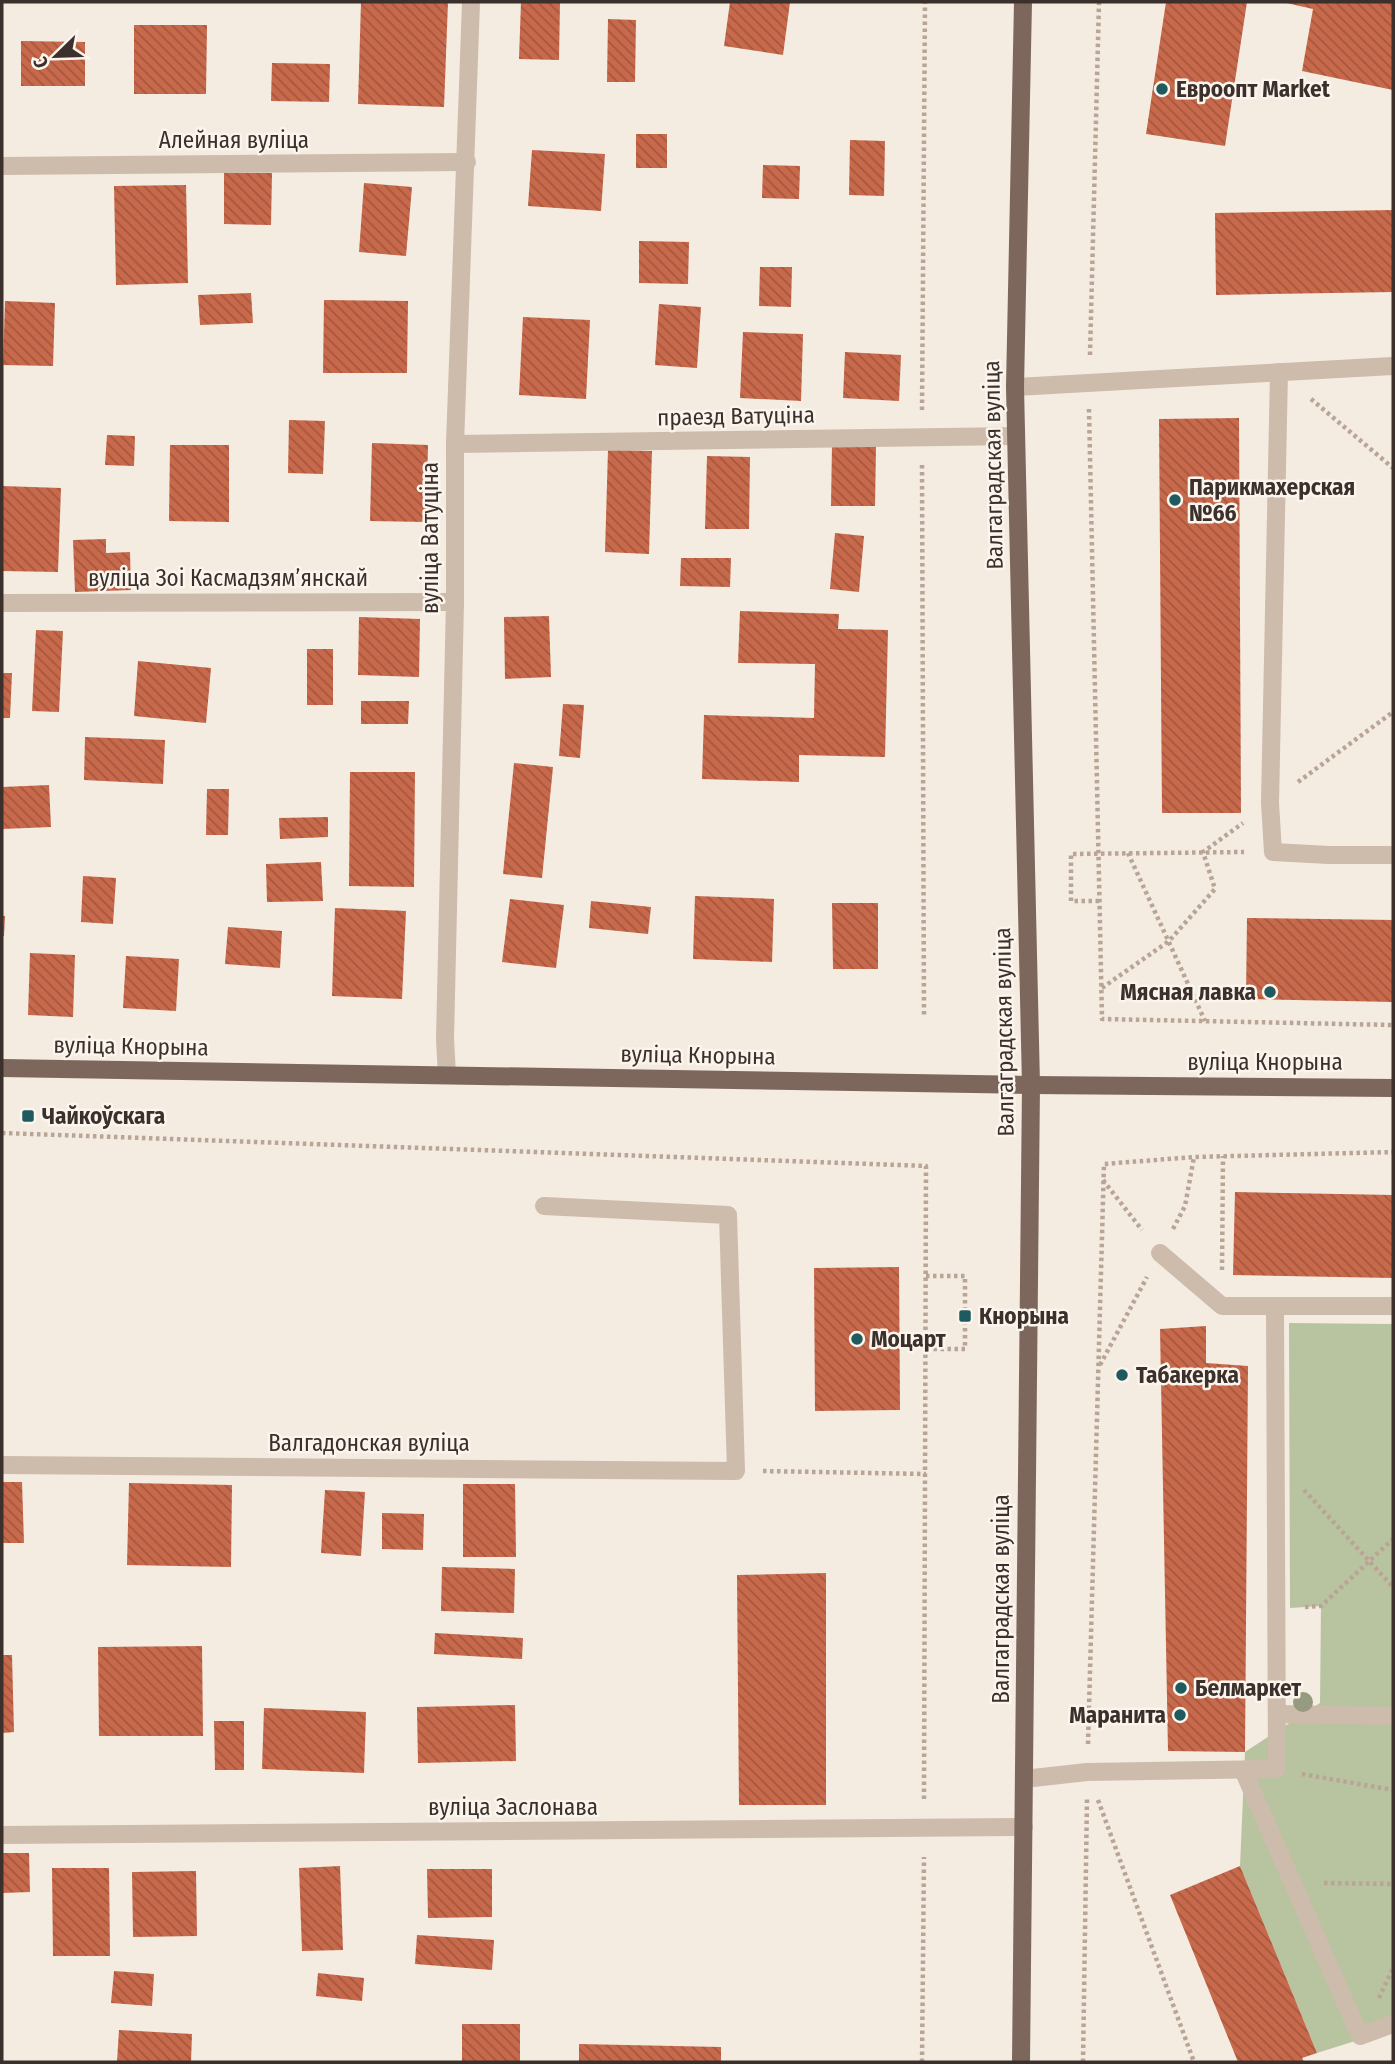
<svg xmlns="http://www.w3.org/2000/svg" width="1395" height="2064" font-family="'Fira Sans Condensed',sans-serif">
<defs>
<pattern id="building-back-hatch" width="6" height="6" patternUnits="userSpaceOnUse" patternTransform="scale(1.75)"><rect width="6" height="6" fill="#c8694b"/><path d="M-1 5l2 2M0 0l6 6M5-1l2 2" fill="none" stroke="#a4573f"/></pattern>
</defs>
<rect width="100%" height="100%" fill="#f4ebe1"/>
<!-- park -->
<polygon fill="#b8c4a0" points="1289,1323 1393,1324 1393,2029 1317,2053 1240,1866 1245,1752 1320,1703 1321,1606 1290,1608"/>
<!-- building -->
<g fill="url(#building-back-hatch)">
<polygon points="361,2 448,2 444,107 358,104"/>
<polygon points="521,2 560,2 559,60 519,59"/>
<polygon points="730,2 790,2 783,55 724,46"/>
<polygon points="1166,2 1247,2 1225,146 1146,134"/>
<polygon points="1282,2 1393,2 1393,90 1302,71 1313,9"/>
<polygon points="608,19 636,20 635,82 607,82"/>
<polygon points="134,25 207,25 206,94 134,94"/>
<polygon points="21,41 85,42 85,86 21,86"/>
<polygon points="272,63 330,64 329,102 271,101"/>
<rect x="636" y="134" width="31" height="34"/>
<polygon points="850,140 885,141 884,196 849,195"/>
<polygon points="532,150 605,154 601,211 528,206"/>
<polygon points="763,165 800,166 799,199 762,198"/>
<polygon points="224,173 272,173 271,225 224,224"/>
<polygon points="364,183 412,187 406,256 359,252"/>
<polygon points="186,185 188,283 116,285 114,186"/>
<polygon points="1393,210 1393,292 1216,295 1215,213"/>
<polygon points="639,241 689,242 688,284 639,283"/>
<polygon points="760,267 792,267 791,307 759,306"/>
<polygon points="251,293 253,323 200,325 198,295"/>
<polygon points="324,300 408,301 407,373 323,373"/>
<polygon points="5,301 55,303 53,366 3,365"/>
<polygon points="659,304 701,307 697,368 655,365"/>
<polygon points="523,317 590,320 586,399 519,395"/>
<polygon points="743,332 803,334 801,401 740,398"/>
<polygon points="845,352 901,355 899,401 843,398"/>
<polygon points="1239,418 1241,813 1162,813 1159,419"/>
<polygon points="289,420 325,421 323,474 288,473"/>
<polygon points="107,435 135,436 134,466 105,465"/>
<polygon points="372,443 428,445 426,522 370,521"/>
<polygon points="170,445 229,445 229,522 169,521"/>
<polygon points="832,445 876,446 875,506 831,506"/>
<polygon points="608,450 652,451 649,554 605,552"/>
<polygon points="707,456 750,457 749,529 705,529"/>
<polygon points="2,486 61,488 58,572 2,571"/>
<polygon points="835,533 864,536 859,592 830,589"/>
<polygon points="106,539 106,553 130,552 131,590 75,592 73,540"/>
<polygon points="681,558 731,558 730,587 680,586"/>
<polygon points="740,611 839,614 838,629 888,630 885,757 799,755 799,782 702,779 704,715 814,718 815,664 738,663"/>
<polygon points="549,616 551,677 505,679 504,617"/>
<polygon points="359,617 420,619 419,677 358,675"/>
<polygon points="36,630 63,631 59,712 32,711"/>
<rect x="307" y="649" width="26" height="56"/>
<polygon points="138,661 211,668 206,723 134,716"/>
<polygon points="2,673 12,673 10,718 2,718"/>
<polygon points="361,701 409,701 408,724 361,724"/>
<polygon points="563,704 584,705 580,758 559,756"/>
<polygon points="85,737 165,740 163,784 84,780"/>
<polygon points="514,763 553,767 542,878 503,874"/>
<polygon points="350,772 415,772 414,887 349,886"/>
<polygon points="49,785 51,827 2,829 2,787"/>
<polygon points="207,789 229,789 228,835 206,835"/>
<polygon points="328,817 328,837 280,839 279,818"/>
<polygon points="321,862 323,901 267,902 266,864"/>
<polygon points="83,876 116,878 113,924 81,922"/>
<polygon points="695,896 774,899 772,962 693,959"/>
<polygon points="510,899 564,905 556,968 502,962"/>
<polygon points="591,901 651,907 648,934 589,928"/>
<polygon points="832,903 878,903 878,969 833,969"/>
<polygon points="335,908 406,911 402,999 332,996"/>
<polygon points="2,916 5,916 4,936 2,936"/>
<polygon points="1247,918 1393,920 1393,1002 1246,999"/>
<polygon points="228,927 282,931 280,968 225,964"/>
<polygon points="30,953 75,955 73,1017 28,1015"/>
<polygon points="126,956 179,959 176,1011 123,1008"/>
<polygon points="1235,1192 1393,1195 1393,1278 1233,1275"/>
<polygon points="899,1267 900,1410 815,1411 814,1268"/>
<polygon points="1206,1326 1206,1363 1248,1366 1245,1752 1168,1751 1160,1329"/>
<polygon points="2,1482 22,1482 24,1543 2,1543"/>
<polygon points="129,1483 232,1485 231,1567 127,1565"/>
<polygon points="463,1484 515,1484 516,1557 463,1557"/>
<polygon points="325,1490 365,1492 361,1556 321,1553"/>
<polygon points="382,1513 424,1514 423,1550 382,1549"/>
<polygon points="442,1567 515,1569 514,1613 441,1611"/>
<polygon points="826,1573 826,1805 739,1805 737,1575"/>
<polygon points="435,1633 523,1638 522,1659 434,1654"/>
<polygon points="202,1646 203,1736 99,1736 98,1647"/>
<polygon points="2,1655 12,1655 14,1732 2,1733"/>
<polygon points="515,1705 516,1761 418,1763 417,1707"/>
<polygon points="264,1708 366,1712 364,1773 262,1769"/>
<polygon points="214,1721 244,1721 244,1770 215,1770"/>
<polygon points="2,1853 29,1853 30,1892 2,1893"/>
<polygon points="340,1866 343,1950 302,1951 299,1868"/>
<polygon points="1240,1866 1317,2053 1302,2058 1304,2062 1238,2062 1170,1895"/>
<polygon points="52,1868 109,1868 110,1956 53,1956"/>
<polygon points="427,1869 492,1869 492,1917 428,1918"/>
<polygon points="196,1871 197,1936 133,1937 132,1872"/>
<polygon points="417,1935 494,1940 492,1970 415,1964"/>
<polygon points="114,1971 154,1974 152,2006 111,2003"/>
<polygon points="318,1973 364,1978 362,2001 316,1996"/>
<rect x="462" y="2024" width="58" height="38"/>
<polygon points="119,2030 192,2034 191,2062 117,2062"/>
<polygon points="579,2044 721,2047 721,2062 579,2062"/>
</g>
<g fill="none" stroke-linecap="round" stroke-linejoin="round">
<!-- path -->
<g stroke="#b9a596" stroke-width="4.5" stroke-dasharray="3.5 3.5" stroke-linecap="butt">
<polyline points="1090,355 1099,2"/>
<polyline points="1311,399 1393,468"/>
<polyline points="1089,409 1102,1019 1393,1025"/>
<polyline points="922,410 925,2"/>
<polyline points="922,465 924,1016"/>
<polyline points="1298,782 1393,712"/>
<polyline points="1128,853 1205,1021"/>
<polyline points="1099,901 1071,901 1071,854 1244,852"/>
<polyline points="1102,988 1169,941 1215,889 1203,852 1243,823"/>
<polyline points="2,1133 926,1166 924,1799"/>
<polyline points="1103,1180 1142,1230"/>
<polyline points="1173,1229 1185,1206 1194,1157"/>
<polyline points="1222,1270 1223,1156"/>
<polyline points="926,1276 965,1276 965,1349 927,1349"/>
<polyline points="1100,1365 1147,1277"/>
<polyline points="763,1471 926,1474"/>
<polyline points="1304,1490 1393,1587"/>
<polyline points="1305,1607 1321,1606 1393,1539"/>
<polyline points="1088,1744 1104,1164 1194,1157 1393,1152"/>
<polyline points="1302,1774 1393,1790"/>
<polyline points="1098,1800 1194,2062"/>
<polyline points="1324,1883 1393,1884"/>
<polyline points="1379,1998 1393,1968"/>
<polyline points="922,2062 924,1857"/>
<polyline points="1083,2062 1087,1799"/>
</g>
<!-- minor -->
<g stroke="#cdbbac" stroke-width="18">
<polyline points="2,166 467,162"/>
<polyline points="1279,372 1270,803 1273,852 1329,855 1393,855"/>
<polyline points="1015,387 1393,366"/>
<polyline points="455,444 1016,436"/>
<polyline points="2,603 455,602"/>
<polyline points="447,1075 445,1039 455,602 455,444 471,2"/>
<polyline points="1160,1253 1222,1306 1275,1306"/>
<polyline points="2,1465 736,1471 728,1215 544,1206"/>
<polyline points="1277,1714 1393,1716"/>
<polyline points="1243,1770 1360,2036 1393,2024"/>
<polyline points="1024,1779 1087,1772 1277,1769 1275,1306 1393,1306"/>
<polyline points="2,1835 1024,1827"/>
</g>
<!-- major -->
<g stroke="#7d675c" stroke-width="18">
<polyline points="2,1068 1031,1085 1393,1088"/>
<polyline points="1021,2062 1031,1085 1015,387 1023,2"/>
</g>
</g>
<!-- trees -->
<circle fill="#969b7f" cx="1303" cy="1702" r="10"/>
<!-- markers -->
<g fill="#1f5a5e" stroke="#fbf5ee" stroke-width="2.5">
<circle cx="1162" cy="89" r="7"/>
<circle cx="1175" cy="500" r="7"/>
<circle cx="1270" cy="992" r="7"/>
<rect x="21" y="1109" width="14" height="14" rx="3.5"/>
<rect x="958" y="1309" width="14" height="14" rx="3.5"/>
<circle cx="857" cy="1339" r="7"/>
<circle cx="1122" cy="1375" r="7"/>
<circle cx="1181" cy="1688" r="7"/>
<circle cx="1180" cy="1715" r="7"/>
</g>
<g text-anchor="middle" dominant-baseline="central" stroke-width="5" stroke-linejoin="round" paint-order="stroke">
<!-- poi labels -->
<g font-size="23" font-weight="bold" fill="#3b302b" stroke="#fbf5ee" text-anchor="start">
<text x="1176" y="89">Евроопт Market</text>
<text x="1189" y="487">Парикмахерская<tspan x="1189" dy="26">№66</tspan></text>
<text x="1256" y="992" text-anchor="end">Мясная лавка</text>
<text x="42" y="1116">Чайкоўскага</text>
<text x="979" y="1316">Кнорына</text>
<text x="871" y="1339">Моцарт</text>
<text x="1136" y="1375">Табакерка</text>
<text x="1195" y="1688">Белмаркет</text>
<text x="1166" y="1715" text-anchor="end">Маранита</text>
</g>
<!-- street labels -->
<g font-size="23" fill="#3b302b" stroke="#fbf5ee">
<text x="234" y="140">Алейная вуліца</text>
<text transform="translate(736 416) rotate(-1)">праезд Ватуціна</text>
<text transform="translate(993 465) rotate(-91)">Валгаградская вуліца</text>
<text transform="translate(430 538) rotate(-90)">вуліца Ватуціна</text>
<text x="228" y="578">вуліца Зоі Касмадзямʼянскай</text>
<text transform="translate(1004 1032) rotate(-91)">Валгаградская вуліца</text>
<text transform="translate(131 1046) rotate(1)">вуліца Кнорына</text>
<text transform="translate(698 1055) rotate(1)">вуліца Кнорына</text>
<text x="1265" y="1062">вуліца Кнорына</text>
<text x="369" y="1443">Валгадонская вуліца</text>
<text transform="translate(1001 1599) rotate(-90)">Валгаградская вуліца</text>
<text x="513" y="1807">вуліца Заслонава</text>
</g>
</g>
<!-- border -->
<rect width="1395" height="2064" fill="none" stroke="#3b302b" stroke-width="7"/>
<!-- north arrow -->
<g transform="translate(56 56) rotate(247)" stroke="#fbf5ee" stroke-width="5" paint-order="stroke">
<path d="M0-5L12 26L0 18L-12 26Z" fill="#3b302b"/>
<text y="-10" font-size="19" font-weight="bold" text-anchor="middle" fill="#3b302b">С</text>
</g>
</svg>
